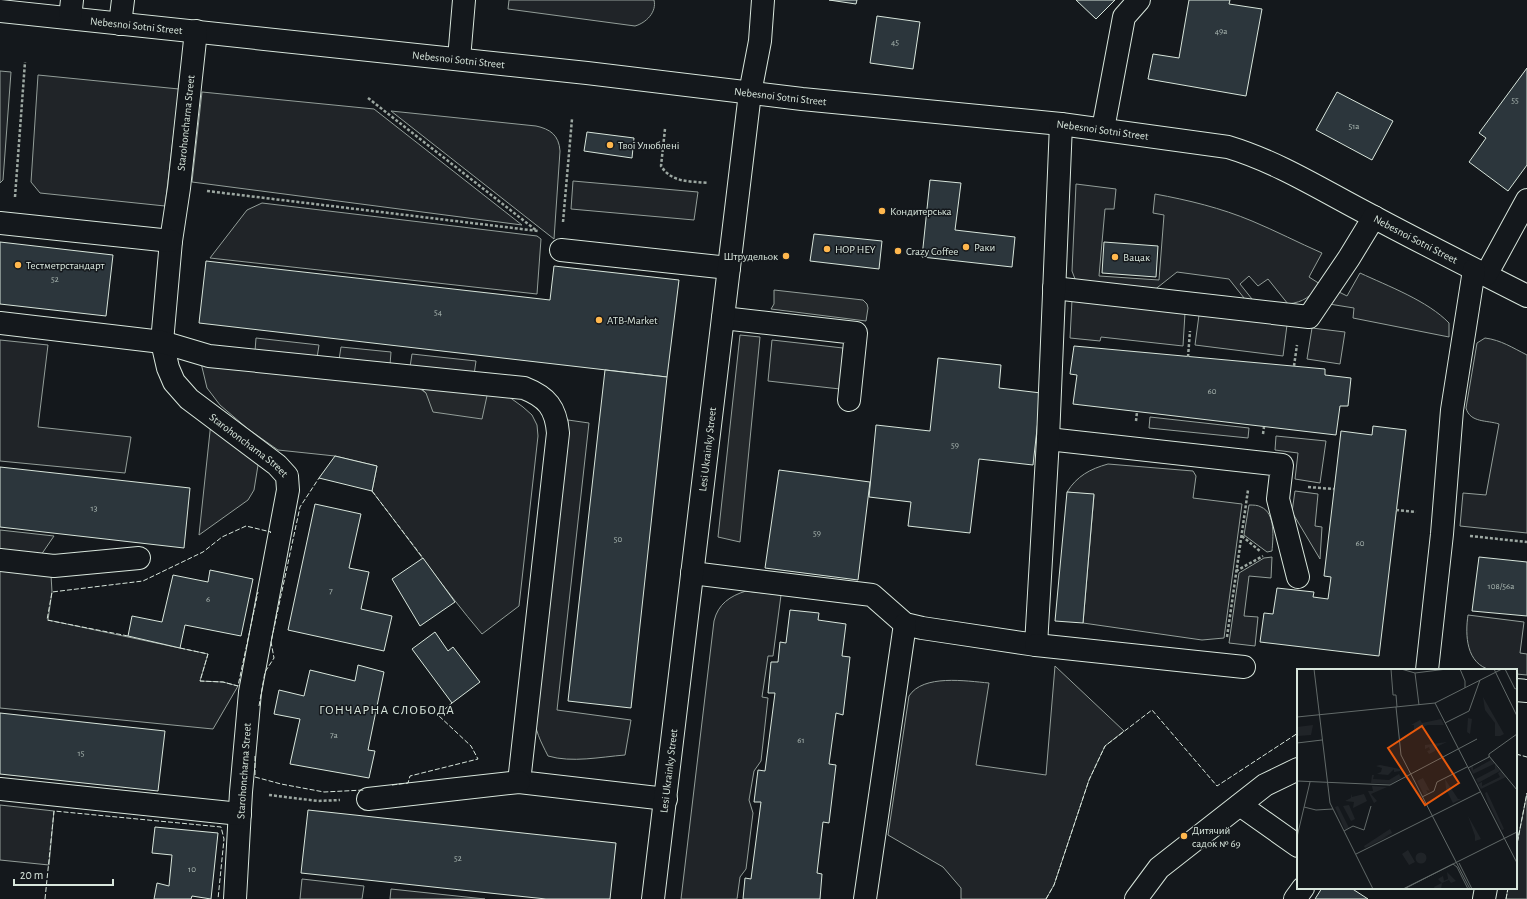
<svg xmlns="http://www.w3.org/2000/svg" width="1527" height="899" font-family="'Alegreya Sans',sans-serif">
<rect width="100%" height="100%" fill="#14181c"/>
<!-- green -->
<g fill="#202428" stroke="#939e99">
<path d="M509,0H654C657,12 646,23 635,26L508,9Z"/>
<polygon points="0,71 11,72 3,180 0,183"/>
<polygon points="38,75 179,89 165,206 40,193 31,182"/>
<polygon points="202,92 374,109 522,225 192,182"/>
<path d="M391,111L536,126C550,129 559,135 560,151L554,239Z"/>
<polygon points="573,181 698,192 694,220 571,209"/>
<path d="M1076,184L1116,189L1114,209H1105L1099,276L1159,280L1164,215L1153,213L1155,194C1188,200 1221,208 1252,221C1276,231 1299,243 1322,253L1309,277L1320,284C1310,297 1304,302 1288,304L1268,279L1258,286L1249,276L1240,284L1256,304L1248,303L1229,279L1177,272L1153,291L1082,282L1075,279L1072,271Z"/>
<polygon points="262,203 537,236 541,239 537,294 210,258 247,210"/>
<path d="M1360,273C1388,286 1428,301 1449,323V337L1353,318L1354,308L1329,304L1337,291L1347,296Z"/>
<polygon points="1072,300 1185,313 1183,346 1101,337 1100,341 1070,338"/>
<polygon points="1199,315 1287,325 1283,356 1195,345"/>
<polygon points="1312,328 1345,332 1340,364 1307,359"/>
<polygon points="256,338 319,345 317,358 255,351"/>
<path d="M1485,338C1501,340 1513,348 1527,355V533L1460,526L1463,493L1486,495L1499,424C1487,420 1470,423 1466,408L1477,343Z"/>
<polygon points="0,340 48,345 38,427 131,437 125,473 0,461"/>
<polygon points="772,340 843,348 840,389 768,381"/>
<polygon points="341,347 391,352 390,365 339,360"/>
<polygon points="412,354 476,361 474,375 410,367"/>
<path d="M201,363L416,386L426,393L488,391L505,394L523,407L532,415L537,425L538,436L519,606L482,634C443,588 409,539 372,491L377,466L335,456L278,450L248,429L220,405L207,388Z"/>
<polygon points="1150,417 1249,428 1248,438 1149,428"/>
<path d="M568,420L589,423L557,710L631,720L625,755C600,757 572,763 548,756C540,740 535,731 534,713Z"/>
<polygon points="211,422 259,459 254,490 248,500 199,535"/>
<polygon points="1276,436 1326,441 1320,483 1295,479 1298,453 1275,450"/>
<path d="M1108,464L1193,471L1196,476L1193,498L1242,504L1224,638L1202,640L1083,623L1094,495L1067,492C1077,476 1090,469 1108,464Z"/>
<polygon points="1295,491 1318,494 1315,526 1322,527 1320,559 1292,512"/>
<path d="M1249,505C1253,505 1258,505 1261,507C1276,513 1273,539 1272,551L1267,552L1244,535Z"/>
<polygon points="0,530 54,536 41,555 0,551"/>
<polygon points="1272,557 1271,578 1249,576 1244,616 1258,617 1255,646 1229,643 1239,573 1264,558"/>
<polygon points="0,570 51,575 52,592 48,620 208,654 200,681 223,682 238,686 213,729 0,708"/>
<path d="M746,591L781,595L773,656H768L762,697L768,698L761,761L754,771L749,800L753,813L746,869L740,877L737,899H681L714,621C718,604 730,596 746,591Z"/>
<path d="M1468,615L1524,622L1520,653L1527,654V675L1516,674V670C1508,670 1499,671 1491,670C1466,664 1465,635 1468,615Z"/>
<path d="M1055,666L1124,731L1105,746L1089,780L1054,885L1046,899H961V888L943,867L888,835L909,696C923,674 966,681 989,683L976,765L1046,775Z"/>
<polygon points="1527,793 1527,899 1506,899 1508,888 1516,888 1516,849"/>
<polygon points="0,805 54,811 49,865 0,860"/>
<polygon points="302,879 364,886 362,899 300,899"/>
<polygon points="391,889 485,899 390,899"/>
</g>
<!-- parking -->
<g fill="#24282b" stroke="#939e99">
<polygon points="774,290 863,300 867,304 868,308 866,321 771,309 774,304"/>
<polygon points="740,335 760,337 740,542 718,537"/>
<polygon points="425,385 488,391 482,419 433,412 426,393 422,389"/>
</g>
<!-- building -->
<g fill="#2c363c" stroke="#d8e6dc">
<polygon points="829,0 857,0 856,4"/>
<polygon points="1076,0 1115,0 1096,19"/>
<polygon points="1189,0 1230,0 1229,4 1262,9 1246,96 1148,79 1153,54 1179,58"/>
<polygon points="877,16 920,22 913,69 870,63"/>
<polygon points="1527,68 1527,165 1508,191 1469,162 1486,138 1479,133"/>
<polygon points="1337,92 1393,121 1372,160 1316,130"/>
<polygon points="587,132 634,138 632,158 584,151"/>
<polygon points="930,180 961,183 955,230 1015,237 1012,267 922,257"/>
<polygon points="814,234 882,241 879,269 810,261"/>
<polygon points="0,242 113,255 106,316 0,304"/>
<polygon points="1104,242 1158,246 1156,277 1102,273"/>
<polygon points="206,261 550,300 554,266 679,280 667,377 199,323"/>
<polygon points="1074,346 1325,369 1325,375 1351,378 1348,406 1340,406 1336,435 1073,404 1077,375 1070,374"/>
<polygon points="938,358 1001,365 999,388 1041,393 1033,465 979,459 970,533 908,526 911,502 869,497 876,425 930,431"/>
<polygon points="605,370 667,377 631,708 568,701"/>
<polygon points="1373,426 1406,430 1379,656 1260,642 1264,613 1273,614 1277,588 1314,592 1313,597 1328,599 1331,577 1324,576 1341,431 1372,435"/>
<polygon points="335,456 377,466 372,491 319,478"/>
<polygon points="0,467 190,488 184,548 0,527"/>
<polygon points="779,470 870,482 858,580 765,568"/>
<polygon points="1067,492 1094,494 1083,623 1055,621"/>
<polygon points="315,504 361,514 349,568 369,572 361,609 392,616 384,651 288,630"/>
<polygon points="1479,557 1527,562 1527,616 1472,611"/>
<polygon points="423,558 455,602 420,626 392,579"/>
<polygon points="210,570 253,579 241,636 185,625 180,648 128,636 132,616 162,622 173,575 208,582"/>
<polygon points="790,610 819,613 818,620 846,624 842,656 850,657 843,715 836,713 829,764 836,765 829,823 823,822 817,873 822,874 820,899 743,899 745,878 751,879 761,802 754,802 758,770 765,771 775,693 768,693 771,662 778,662 780,642 786,643"/>
<polygon points="435,632 448,651 453,647 480,682 452,703 412,649"/>
<polygon points="358,665 384,672 368,750 375,751 369,778 290,764 300,719 274,714 279,690 304,696 310,670 355,681"/>
<polygon points="0,713 165,731 158,791 0,774"/>
<polygon points="308,810 616,843 610,899 546,899 301,873"/>
<polygon points="155,827 218,833 211,899 192,896 191,899 154,899 157,883 169,886 172,855 152,853"/>
<polygon points="1322,888 1351,888 1368,899 1315,899"/>
</g>
<g fill="none" stroke-linecap="round" stroke-linejoin="round">
<defs>
<g id="minor">
<path id="s1" d="M0,11L587,73L802,99L1061,124L1228,147C1278,162 1322,190 1368,214C1420,242 1474,269 1527,296"/>
<polyline points="70,18 72,0"/>
<polyline points="120,24 123,0"/>
<path id="s2" d="M196,31L179,188L171,241L162,342L168,368L174,382L189,399L277,465L287,476L288,490L250,692L241,792L235,899"/>
<polyline points="459,59 464,0"/>
<polyline points="1103,129 1124,17 1139,0"/>
<polyline points="0,223 171,241"/>
<polyline points="561,250 729,268"/>
<polyline points="1486,275 1527,200"/>
<polyline points="1054,288 1309,317 1349,258 1374,217"/>
<polyline points="723,318 856,333 849,400"/>
<path d="M0,323L162,342L209,356L524,388C547,397 556,408 558,433L519,782L666,799"/>
<polyline points="1048,439 1282,465 1278,499 1298,577"/>
<polyline points="0,560 54,566 139,558"/>
<polyline points="692,573 872,595 905,624 922,628 1036,645 1048,439 1061,124"/>
<polyline points="1036,645 1244,667"/>
<polyline points="1427,670 1442,534 1452,410 1474,270"/>
<polyline points="1516,690 1527,691"/>
<polyline points="0,789 240,814"/>
<polyline points="368,799 519,782"/>
<polyline points="1240,805 1298,846"/>
<path id="s3" d="M653,899L750,93L760,41L763,0"/>
<polyline points="865,899 905,624"/>
<polyline points="1136,899 1159,868 1265,785 1298,769"/>
<polyline points="1295,899 1303,888"/>
<polyline points="1484,899 1486,888"/>
</g>
</defs>
<!-- minor casing -->
<use href="#minor" stroke="#d8e6dc" stroke-width="24"/>
<!-- path -->
<g stroke="#9da8a2" stroke-width="2.5" stroke-dasharray="3 2" stroke-linecap="butt">
<polyline points="368,98 537,231"/>
<path d="M665,129L661,166C672,183 689,181 708,183"/>
<polyline points="207,191 538,231"/>
<polyline points="15,197 25,62"/>
<polyline points="563,222 572,119"/>
<polyline points="1188,357 1190,331"/>
<polyline points="1294,366 1297,345"/>
<polyline points="1136,421 1137,412"/>
<polyline points="1263,434 1264,427"/>
<polyline points="1308,487 1334,489"/>
<polyline points="1396,510 1416,512"/>
<polyline points="1242,536 1261,552"/>
<polyline points="1470,536 1527,542"/>
<polyline points="1236,571 1263,556"/>
<polyline points="1227,637 1248,490"/>
<polyline points="269,795 318,801 340,800"/>
</g>
<!-- minor -->
<use href="#minor" stroke="#14181c" stroke-width="22"/>
<!-- fence -->
<g stroke="#d8e6dc" stroke-width="1" stroke-dasharray="5 2" stroke-linecap="butt">
<polyline points="372,491 423,558"/>
<polyline points="128,636 47,620 52,592 143,581 203,552 222,537 246,526 271,532 270,533"/>
<polyline points="180,648 208,654 200,681 223,682 238,686 258,592"/>
<polyline points="259,706 265,672 274,658 271,642 300,507 319,478"/>
<polyline points="1516,754 1527,757"/>
<polyline points="255,756 255,777 281,784 324,792 364,790"/>
<polyline points="392,785 408,783 410,776 478,759 471,746 438,715 452,703"/>
<polyline points="1516,849 1527,793"/>
<polyline points="45,899 54,811 221,827 224,839 218,899"/>
<polyline points="1046,899 1054,885 1089,780 1105,746 1152,710 1217,786 1298,733"/>
<polyline points="1506,899 1508,888"/>
</g>
</g>
<!-- markers -->
<g fill="#ffb74d" stroke="#14181c" stroke-width="1.5">
<circle cx="610" cy="145" r="4"/>
<circle cx="882" cy="211" r="4"/>
<circle cx="966" cy="247" r="4"/>
<circle cx="827" cy="249" r="4"/>
<circle cx="898" cy="251" r="4"/>
<circle cx="786" cy="256" r="4"/>
<circle cx="1115" cy="257" r="4"/>
<circle cx="18" cy="265" r="4"/>
<circle cx="599" cy="320" r="4"/>
<circle cx="1184" cy="836" r="4"/>
</g>
<g text-anchor="middle" dominant-baseline="central" stroke-width="3" stroke-linejoin="round" paint-order="stroke">
<!-- number labels -->
<g font-size="9" fill="#adbab4">
<text x="1221" y="31">49а</text>
<text x="895" y="42">45</text>
<text x="1515" y="100">55</text>
<text x="1354" y="126">51а</text>
<text x="55" y="279">52</text>
<text x="438" y="312">54</text>
<text x="1212" y="391">60</text>
<text x="955" y="445">59</text>
<text x="94" y="508">13</text>
<text x="817" y="533">59</text>
<text x="618" y="539">50</text>
<text x="1360" y="543">60</text>
<text x="1501" y="586">108/56а</text>
<text x="331" y="591">7</text>
<text x="208" y="599">6</text>
<text x="334" y="735">7а</text>
<text x="801" y="740">61</text>
<text x="81" y="753">15</text>
<text x="458" y="858">52</text>
<text x="192" y="869">10</text>
</g>
<!-- street labels -->
<g font-size="11" fill="#d8e6dc" stroke="#14181c">
<text stroke="none"><textPath href="#s1" startOffset="137">Nebesnoi Sotni Street</textPath></text>
<text stroke="none"><textPath href="#s1" startOffset="461">Nebesnoi Sotni Street</textPath></text>
<text stroke="none"><textPath href="#s1" startOffset="785">Nebesnoi Sotni Street</textPath></text>
<text transform="translate(186 123) rotate(-84)">Starohoncharna Street</text>
<text stroke="none"><textPath href="#s1" startOffset="1109">Nebesnoi Sotni Street</textPath></text>
<text stroke="none"><textPath href="#s1" startOffset="1445">Nebesnoi Sotni Street</textPath></text>
<text stroke="none"><textPath href="#s2" startOffset="453">Starohoncharna Street</textPath></text>
<text stroke="none"><textPath href="#s3" startOffset="453">Lesi Ukrainky Street</textPath></text>
<text transform="translate(244 771) rotate(-86)">Starohoncharna Street</text>
<text stroke="none"><textPath href="#s3" startOffset="129">Lesi Ukrainky Street</textPath></text>
</g>
<!-- poi labels -->
<g font-size="11" fill="#d8e6dc" stroke="#14181c" text-anchor="start">
<text x="618" y="145">Твої Улюблені</text>
<text x="890" y="211">Кондитерська</text>
<text x="974" y="247">Раки</text>
<text x="835" y="249">HOP HEY</text>
<text x="906" y="251">Crazy Coffee</text>
<text x="778" y="256" text-anchor="end">Штрудельок</text>
<text x="1123" y="257">Вацак</text>
<text x="26" y="265">Тестметрстандарт</text>
<text x="607" y="320">ATB-Market</text>
<text x="1192" y="830">Дитячий<tspan x="1192" dy="13">садок № 69</tspan></text>
</g>
<!-- quarter labels -->
<g font-size="13" letter-spacing="1" fill="#d8e6dc" stroke="#14181c">
<text x="387" y="710">ГОНЧАРНА СЛОБОДА</text>
</g>
</g>
<!-- overview -->
<g transform="translate(1297 669)">
<rect width="220" height="220" fill="#14181c"/>
<path d="M186,28L207,65L203,67H198V54L188,41ZM171,49L175,50L173,65L170,63ZM144,50L147,56H131L117,61V56H114L123,51L125,54ZM16,56L14,66L1,67L0,58ZM150,73L139,78L138,82L132,85L130,82L133,81L132,78L128,80V76ZM192,88H193L197,93V95L176,105L173,98L176,97V101L194,91ZM198,95L203,102L181,114L179,110L198,100ZM83,96L103,100V102L97,103V100L91,106L80,105L84,103L85,99L79,97ZM204,102L209,108L184,120L181,115L185,113V117L203,108L201,104ZM102,105L104,109L94,115L74,114L75,106H77L76,110L92,111ZM126,109L133,122L129,121L131,124L127,126L120,112ZM148,110L161,130H164L156,134L149,120ZM75,117L90,118L74,125L80,132L77,134L71,122H76ZM190,123L207,160L205,161L191,133L188,124ZM54,125L55,128L67,125L70,132L56,139L57,133L48,132L54,129ZM52,136L58,150L54,152L46,137ZM41,137L52,159L48,161L38,138ZM171,147L184,170L178,172V167ZM93,160L95,164L86,169L96,165L68,179L67,177ZM111,181L118,193L112,196L105,185ZM118.5 189a5.5 5.5 0 1 1 11 0a5.5 5.5 0 1 1-11 0ZM150,203L159,212L154,214L152,211L145,214L144,220H138L137,218L145,214L141,210L146,207L147,212L151,210Z" fill="#202428"/>
<path fill="none" stroke="#626a69" stroke-width="1" d="M17,0L33,134L76,220M94,0L96,26H99L100,38M104,0L118,4L150,0M163,0L168,12V19M197,0L220,47M208,0L218,20L220,19M118,4L122,36M138,34L220,194M99,38L104,86L173,220M0,48L138,34L205,0M148,54L172,42L183,11M0,74L25,71M192,87L220,121M171,99L192,88V85L220,65M0,112L93,116L180,70M125,128L137,122L140,113L170,98M7,138L19,141L36,140M47,162L56,157L67,161L74,137M0,168L13,113M59,185L183,123M162,194L175,220M106,220L220,163M107,220L156,195L160,198L171,220"/>
<path fill="#e8590c" fill-opacity="0.15" stroke="#e8590c" stroke-width="2" d="M125,57L162,114L128,136L91,79Z"/>
<rect width="220" height="220" fill="none" stroke="#d8e6dc" stroke-width="2"/>
</g>
<!-- scale -->
<path d="M14 879v6h99v-6" fill="none" stroke="#d8e6dc" stroke-width="2"/>
<text x="20" y="879" font-size="12" fill="#d8e6dc" stroke="#14181c" stroke-width="3" paint-order="stroke">20 m</text>
</svg>
